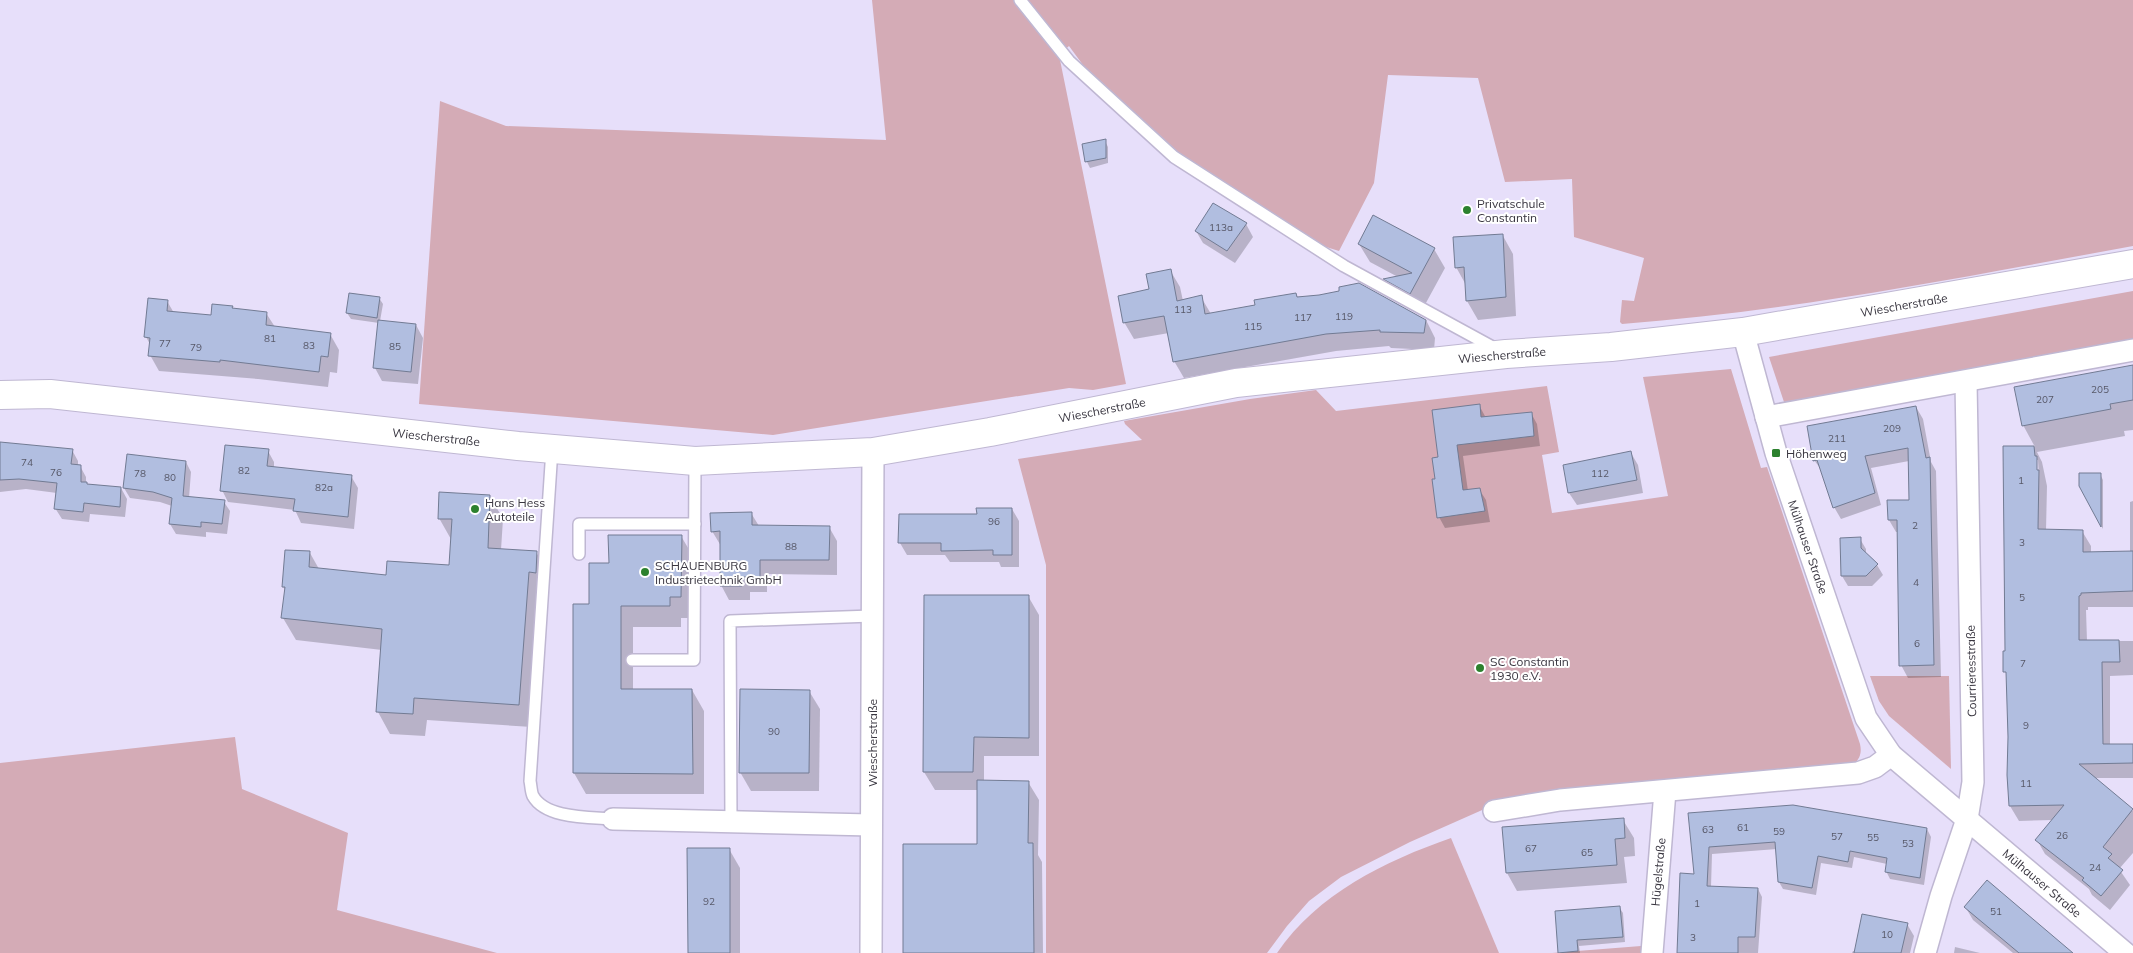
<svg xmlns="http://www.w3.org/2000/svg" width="2133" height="953" font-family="Mulish,sans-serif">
<rect width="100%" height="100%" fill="#e7dffa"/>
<!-- green -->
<g fill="#d4abb6">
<path d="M872,0H2133V246C1963,277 1795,311 1622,324L1620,322L1622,300L1634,301L1644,258L1574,237L1572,179L1505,182L1478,78L1388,75L1374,183L1339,251L1323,246L1177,152L1083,65L1069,46L1059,55L1126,384L1093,390L1069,388L773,435L419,404L440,101L506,126L886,140Z"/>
<polygon points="2133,291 2133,341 1785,405 1769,357"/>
<path d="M1731,369L1761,468L1767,467L1860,744C1862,753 1860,759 1853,765L1742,777L1540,792L1507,799L1410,842L1341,877L1309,901L1287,926L1267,953H1046V565L1018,459L1142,440L1125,424L1124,421L1250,399L1316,390L1336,411L1547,386L1559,452L1542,455L1552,513L1668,496L1643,377Z"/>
<polygon points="1870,676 1949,676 1951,769 1889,716 1879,701"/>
<polygon points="235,737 242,789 348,833 337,910 497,953 0,953 0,763"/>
<path d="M1451,838L1499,953H1277C1317,894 1385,861 1451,838Z"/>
<polygon points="1641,946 1643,948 1643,953 1552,953"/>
</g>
<!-- shadow -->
<g fill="#0003" fill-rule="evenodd">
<polygon points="1105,141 1108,147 1108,163 1090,168 1087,162 1083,145"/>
<polygon points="1246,224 1253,237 1235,263 1203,243 1196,231"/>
<polygon points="1503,236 1513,254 1516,316 1478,320 1467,301 1466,285 1456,267"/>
<polygon points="1359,244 1434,249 1445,268 1421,312 1395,297 1385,279 1398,277 1370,262"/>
<polygon points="1170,270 1180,287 1183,301 1201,297 1211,314 1256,306 1296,294 1298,298 1426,320 1435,338 1434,350 1391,348 1389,346 1336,351 1184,378 1174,361 1169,333 1134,339 1124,322 1151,290"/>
<polygon points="379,298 383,304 380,321 416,325 423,338 418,384 382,381 375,368 379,323 351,319 347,313"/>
<polygon points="167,301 174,313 212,316 232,307 233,309 266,313 275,327 330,334 339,350 337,373 330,372 328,387 258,379 159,371 150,355 151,346 146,337"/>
<path d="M2133,366V430L2124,431L2125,436L2037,452L2042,462L2047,486L2046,531H2082L2091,546V553L2130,552V502L2133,501V607H2088V610H2086L2087,641H2133V675L2110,676V745H2133V778H2094L2133,811V853L2119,869L2130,885L2110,910L2092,895L2089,889L2045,854L2037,840L2053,820L2019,821L2010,806L2008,775L2010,737L2008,677L2005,671L2006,652L2004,447H2035L2023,425ZM2036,460H2038L2039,476H2036Z"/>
<polygon points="1479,405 1486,418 1531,413 1537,424 1540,446 1463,456 1468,491 1479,489 1486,500 1490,522 1445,528 1439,517 1436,480 1440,458"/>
<polygon points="1916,407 1923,419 1931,462 1936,471 1941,677 1908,678 1901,665 1898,532 1896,532 1889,520 1889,502 1910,501 1909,461 1871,468 1881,505 1841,519 1834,507 1823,472 1814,460"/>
<polygon points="0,444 72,450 78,461 78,466 80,466 86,477 86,484 121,488 127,499 125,517 90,514 89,522 62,519 55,508 57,493 26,489 0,492"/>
<polygon points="268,451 274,462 274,468 351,476 358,488 354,529 301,523 295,510 228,502 222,490"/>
<polygon points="1631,453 1638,465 1643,493 1577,505 1569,493 1564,466"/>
<polygon points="186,462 191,472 189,498 224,502 230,511 227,534 206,532 206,537 176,534 170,524 172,506 160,502 130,498 124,488"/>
<polygon points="2100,474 2103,480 2103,529 2081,486"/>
<polygon points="490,496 503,519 501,550 536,552 549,575 548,595 542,594 532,727 427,720 425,736 390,734 378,712 382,650 296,640 283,618 286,591 283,587 310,553 319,569 387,576 450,567 452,541 439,518"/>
<polygon points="1012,509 1019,521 1019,567 1001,567 999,562 950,562 945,555 907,555 900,543 978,515"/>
<polygon points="751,513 759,526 829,527 837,541 837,575 767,574 767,592 750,592 750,600 729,600 721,585 721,546 712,531"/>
<polygon points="681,536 694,558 693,618 681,618 681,627 633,627 633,690 692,690 704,711 704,794 586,794 574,773 574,605 590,605 610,564"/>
<polygon points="1842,539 1860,539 1866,549 1866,554 1877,565 1883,575 1872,586 1848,586 1842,576"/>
<polygon points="1028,596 1039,615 1039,756 984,756 984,782 1028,782 1039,800 1038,855 1042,862 1043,953 905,953 978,845 979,790 935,790 924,772"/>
<polygon points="809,691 820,709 819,791 751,791 740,772"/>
<polygon points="1690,814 1927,829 1931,837 1924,885 1890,879 1886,871 1887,864 1854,857 1852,868 1821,863 1816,895 1783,889 1779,882 1777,849 1712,854 1711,887 1758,889 1762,897 1758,953 1678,953 1695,875"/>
<polygon points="1623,820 1634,838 1635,856 1624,857 1627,883 1517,891 1507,873 1504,828"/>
<polygon points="729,849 740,868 740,953 689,953"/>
<polygon points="1619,907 1623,913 1625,942 1579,946 1580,953 1559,953"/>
<polygon points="1966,908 2071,953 2013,953 1973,920"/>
<polygon points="1907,924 1914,936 1910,953 1852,953 1853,951 1855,951"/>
<polygon points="1955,947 1980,953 1954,953"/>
</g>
<!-- building -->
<g fill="#b1bee0" stroke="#727b93">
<polygon points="1106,139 1106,158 1085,162 1082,144"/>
<polygon points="1213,203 1247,223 1227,251 1195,231"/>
<polygon points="1373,215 1435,248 1410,294 1383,279 1412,273 1358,244"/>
<polygon points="1503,234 1506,297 1466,301 1464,267 1455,268 1453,237"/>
<polygon points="1171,269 1177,301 1202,295 1205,314 1255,305 1254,300 1296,293 1297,297 1319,295 1339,291 1339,287 1359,283 1426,320 1424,333 1380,332 1380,330 1326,334 1173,362 1164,316 1123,323 1118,296 1149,289 1146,274"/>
<polygon points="349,293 380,297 377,318 346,313"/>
<polygon points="148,298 168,300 167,311 211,315 212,304 233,306 232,308 267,312 266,325 331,333 328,357 321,356 319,372 220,360 220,362 148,356 150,338 144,337"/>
<polygon points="378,320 416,324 411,372 373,368"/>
<polygon points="2133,365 2133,400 2110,404 2111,409 2022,426 2014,387"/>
<polygon points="1480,404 1481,417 1532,412 1534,436 1457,445 1463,490 1480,488 1485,511 1437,518 1432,479 1435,479 1432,458 1438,457 1432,410"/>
<polygon points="1916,406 1926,458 1930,457 1934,665 1899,666 1897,520 1888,520 1887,500 1909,500 1908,448 1865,456 1875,493 1833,508 1817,460 1813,461 1807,426"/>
<polygon points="0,442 73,449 71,464 81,465 81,482 87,482 87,484 121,487 120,507 84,503 83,512 54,509 57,483 19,479 0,480"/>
<polygon points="225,445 269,449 267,466 352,475 348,517 293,511 295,499 220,491"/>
<polygon points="2003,446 2034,446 2035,456 2037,456 2037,470 2039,470 2038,529 2083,530 2083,552 2133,551 2133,591 2081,593 2081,595 2079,596 2079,640 2119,640 2120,662 2102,662 2103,744 2133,744 2133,763 2079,764 2133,809 2103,847 2112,854 2108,858 2123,870 2101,896 2082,880 2084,878 2035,840 2064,805 2009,806 2007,775 2008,737 2006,672 2003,672 2003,651 2005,651"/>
<polygon points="1631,451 1637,480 1568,493 1563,465"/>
<polygon points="127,454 186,461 183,496 225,500 222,524 201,522 201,527 169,524 172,498 153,492 123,488"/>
<polygon points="2079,473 2101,473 2101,527 2079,486"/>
<polygon points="439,492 490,495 488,548 537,551 536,573 529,572 519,705 414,698 413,714 376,712 382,629 281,618 285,587 282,587 285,550 310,551 309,567 386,575 387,561 449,565 452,519 438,519"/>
<polygon points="976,508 1012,508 1012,555 993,555 993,550 941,551 941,543 898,543 899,514 977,514"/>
<polygon points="752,512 752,525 830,526 829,560 760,560 760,577 742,577 742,586 720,586 720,531 711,532 710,513"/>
<polygon points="608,535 682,535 681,597 670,597 670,606 621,606 621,689 692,689 693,774 573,773 573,604 589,604 589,563 609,563"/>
<polygon points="1861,537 1861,548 1878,564 1866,576 1841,576 1840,538"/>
<polygon points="924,595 1029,595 1029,738 974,737 973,772 923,772"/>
<polygon points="740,689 810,690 809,773 739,773"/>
<polygon points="977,780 1029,781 1028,843 1033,843 1034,953 903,953 903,844 977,844"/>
<polygon points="1793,805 1927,828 1920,878 1885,872 1887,858 1850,851 1848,862 1818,856 1812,888 1778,882 1775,842 1709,847 1707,886 1758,888 1755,937 1738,937 1738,953 1677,953 1680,873 1694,874 1688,813"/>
<polygon points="1624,818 1625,838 1615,839 1617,865 1506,873 1502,827"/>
<polygon points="687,848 730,848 730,953 688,953"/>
<polygon points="1987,880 2027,914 2073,953 2019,953 1964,907"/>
<polygon points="1620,906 1623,937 1577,940 1578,951 1558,953 1555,911"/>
<polygon points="1862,914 1908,923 1901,953 1854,953"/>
</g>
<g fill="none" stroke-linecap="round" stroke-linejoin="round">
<defs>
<g id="lane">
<polyline points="1020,0 1069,61 1174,157 1344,266 1498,350"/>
<path d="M552,449L530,781C531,785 531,792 533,796C546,819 590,817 613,819"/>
<polyline points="579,554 579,524 695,524"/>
<polyline points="632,660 694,660 695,461"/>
<polyline points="731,822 730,621 872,616"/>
</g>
<g id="street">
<polyline points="1743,332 1776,453 1866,718 1891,755 2125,953"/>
<polyline points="1766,417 2133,350"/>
<polyline points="1494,811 1560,800 1858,773 1875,767 1891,755"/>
<polyline points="613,819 871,825"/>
<polyline points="871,953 873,452"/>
<polyline points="1652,953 1665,791"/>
<polyline points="1925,953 1941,896 1967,819 1973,782 1966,382"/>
</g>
<polyline id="secondary" points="0,395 50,394 518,446 695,461 873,452 990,432 1236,383 1506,354 1611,347 1743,332 2133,264"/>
</defs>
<!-- lane casing -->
<use href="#lane" stroke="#bfb7d2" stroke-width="14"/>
<!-- street casing -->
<use href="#street" stroke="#bfb7d2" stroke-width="24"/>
<!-- secondary casing -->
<use href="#secondary" stroke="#bfb7d2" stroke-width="30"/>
<!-- lane -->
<use href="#lane" stroke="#fff" stroke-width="11"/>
<!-- street -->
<use href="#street" stroke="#fff" stroke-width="21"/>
<!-- secondary -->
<use href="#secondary" stroke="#fff" stroke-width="28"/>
</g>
<!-- markers -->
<g fill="#2c812e" stroke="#fff" stroke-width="2">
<circle cx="1467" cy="210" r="5"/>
<rect x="1771" y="448" width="10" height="10" rx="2.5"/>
<circle cx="475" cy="509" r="5"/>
<circle cx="645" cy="572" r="5"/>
<circle cx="1480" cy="668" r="5"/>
</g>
<g text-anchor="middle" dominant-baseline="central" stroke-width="4" stroke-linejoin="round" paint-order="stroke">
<!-- number labels -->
<g font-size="10" fill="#575868">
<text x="1221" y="227">113a</text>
<text x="1183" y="309">113</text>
<text x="1344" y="316">119</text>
<text x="1303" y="317">117</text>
<text x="1253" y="326">115</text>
<text x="270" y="338">81</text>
<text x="165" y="343">77</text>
<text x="309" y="345">83</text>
<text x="395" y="346">85</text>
<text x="196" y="347">79</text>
<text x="2100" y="389">205</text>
<text x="2045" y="399">207</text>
<text x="1892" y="428">209</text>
<text x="1837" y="438">211</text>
<text x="27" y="462">74</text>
<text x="244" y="470">82</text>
<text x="56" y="472">76</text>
<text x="140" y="473">78</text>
<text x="1600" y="473">112</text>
<text x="170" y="477">80</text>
<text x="2021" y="480">1</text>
<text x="324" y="487">82a</text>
<text x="994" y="521">96</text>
<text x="1915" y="525">2</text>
<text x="2022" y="542">3</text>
<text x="791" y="546">88</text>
<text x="1916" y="582">4</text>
<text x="2022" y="597">5</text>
<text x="1917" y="643">6</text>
<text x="2023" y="663">7</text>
<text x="2026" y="725">9</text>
<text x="774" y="731">90</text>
<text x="2026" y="783">11</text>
<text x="1743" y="827">61</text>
<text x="1708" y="829">63</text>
<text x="1779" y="831">59</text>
<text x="2062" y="835">26</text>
<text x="1837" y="836">57</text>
<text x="1873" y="837">55</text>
<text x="1908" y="843">53</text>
<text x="1531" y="848">67</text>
<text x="1587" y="852">65</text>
<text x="2095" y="867">24</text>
<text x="709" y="901">92</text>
<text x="1697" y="903">1</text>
<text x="1996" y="911">51</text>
<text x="1887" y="934">10</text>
<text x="1693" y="937">3</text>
</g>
<!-- poi labels -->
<g font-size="12" fill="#393640" stroke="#fff" text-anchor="start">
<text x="1477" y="203">Privatschule<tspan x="1477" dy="14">Constantin</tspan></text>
<text x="1786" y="453">Höhenweg</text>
<text x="485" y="502">Hans Hess<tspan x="485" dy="14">Autoteile</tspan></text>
<text x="655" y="565">SCHAUENBURG<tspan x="655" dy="14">Industrietechnik GmbH</tspan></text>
<text x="1490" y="661">SC Constantin<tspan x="1490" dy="14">1930 e.V.</tspan></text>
</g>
<!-- street labels -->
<g font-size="12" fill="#393640" stroke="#fff">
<text transform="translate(1904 305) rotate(-10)">Wiescherstraße</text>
<text transform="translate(1502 355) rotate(-5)">Wiescherstraße</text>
<text transform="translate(1102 410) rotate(-11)">Wiescherstraße</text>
<text transform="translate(436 437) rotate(6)">Wiescherstraße</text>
<text transform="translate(1808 547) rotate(71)">Mülhauser Straße</text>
<text transform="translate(1971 671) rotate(-91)">Courrieresstraße</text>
<text transform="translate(872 743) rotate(-90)">Wiescherstraße</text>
<text transform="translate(1658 872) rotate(-85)">Hügelstraße</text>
<text transform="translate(2042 883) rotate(40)">Mülhauser Straße</text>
</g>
</g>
</svg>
